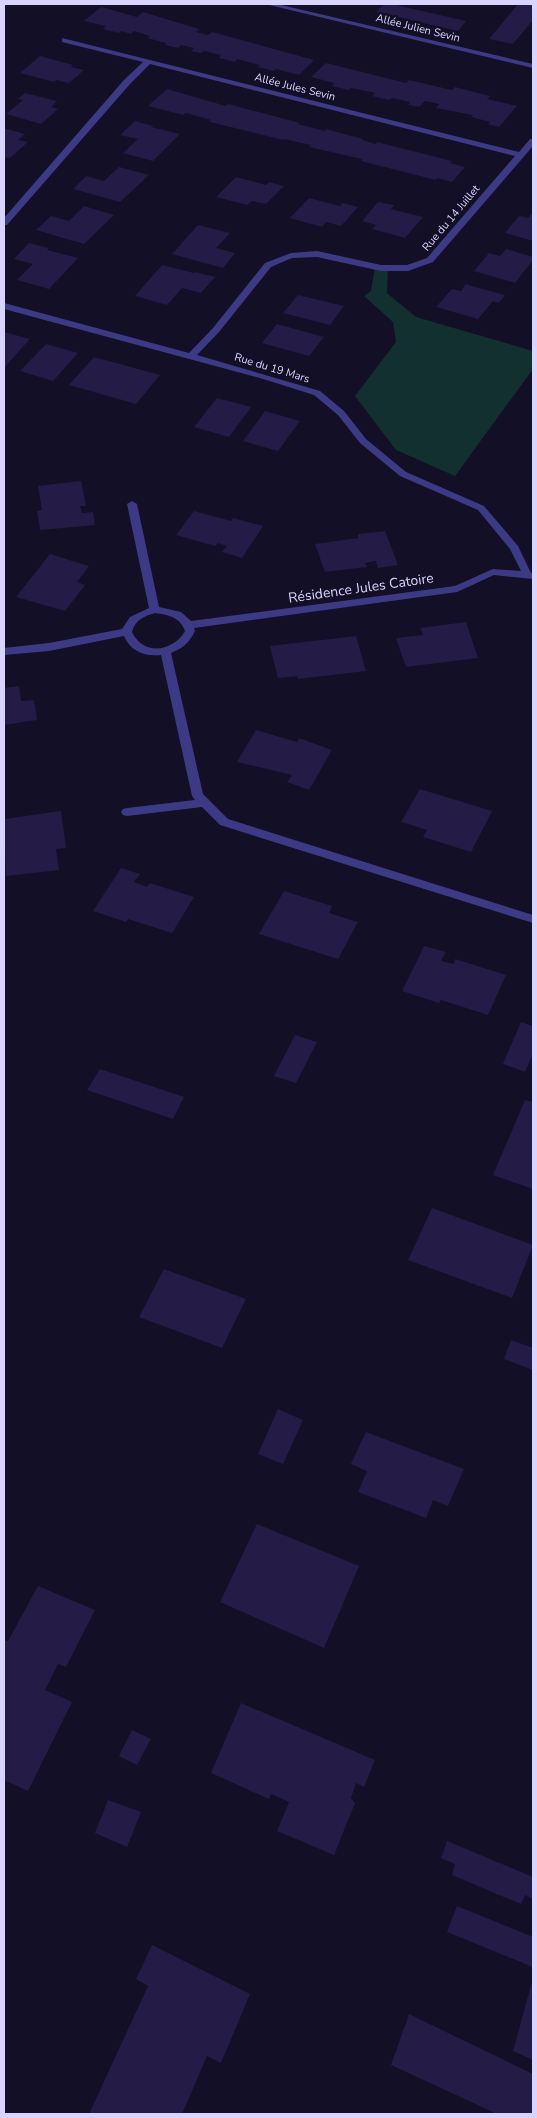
<svg xmlns="http://www.w3.org/2000/svg" width="537" height="2118" font-family="'Nunito Sans',sans-serif">
<rect width="100%" height="100%" fill="#130f26"/>
<!-- green -->
<polygon fill="#12302f" points="375,267 388,268 387,293 416,317 533,351 533,369 455,476 396,450 355,396 396,342 393,322 364,296 371,291"/>
<!-- building -->
<g fill="#241b47">
<polygon points="384,4 392,4 466,21 458,31 376,12"/>
<polygon points="518,4 533,4 533,20 513,44 489,39"/>
<polygon points="101,7 137,17 143,12 199,29 196,32 208,35 212,32 314,60 299,75 276,69 274,71 258,67 260,65 237,59 235,62 219,58 221,55 204,51 201,53 191,51 194,48 181,45 178,48 165,45 166,43 147,38 150,36 134,31 131,34 121,31 119,33 103,29 106,26 84,21"/>
<polygon points="40,56 73,65 71,67 84,70 69,83 56,80 54,82 20,73"/>
<polygon points="326,63 406,83 409,80 452,90 455,87 490,96 487,99 517,106 499,127 488,124 490,122 471,117 473,115 436,108 439,104 425,101 419,107 408,105 410,102 392,98 389,100 372,96 375,93 351,88 349,90 332,86 334,83 311,77"/>
<polygon points="167,89 226,106 228,104 300,123 298,124 325,131 326,129 363,139 362,140 376,144 377,142 452,161 450,163 465,167 452,182 437,178 436,180 361,161 362,159 309,147 311,145 297,142 284,139 283,140 210,122 211,120 186,113 183,115 148,106"/>
<polygon points="25,93 57,101 51,107 58,109 41,124 6,114 23,100 18,99"/>
<polygon points="135,121 153,126 151,127 180,134 153,161 123,153 138,139 120,135"/>
<polygon points="4,128 25,134 18,140 28,142 10,158 4,157"/>
<polygon points="119,167 149,175 120,202 73,189 86,176 104,181"/>
<polygon points="236,177 266,185 269,182 284,186 266,204 252,201 247,205 216,197"/>
<polygon points="309,198 340,206 343,203 358,207 341,226 326,222 322,227 290,218"/>
<polygon points="378,202 394,205 391,209 423,217 405,238 372,229 376,225 362,221"/>
<polygon points="84,206 114,215 84,244 36,230 51,216 69,221"/>
<polygon points="533,212 533,241 505,233 519,216 528,218"/>
<polygon points="198,225 230,233 216,248 235,253 223,268 172,254"/>
<polygon points="29,243 49,248 47,250 78,258 49,289 17,280 33,264 14,259"/>
<polygon points="506,249 533,257 533,260 515,283 474,271 489,253 500,256"/>
<polygon points="162,265 194,273 195,272 215,277 201,293 182,288 167,305 135,296"/>
<polygon points="466,284 475,287 505,295 499,303 493,301 478,319 436,307 452,289 461,291"/>
<polygon points="298,295 344,306 330,325 283,313"/>
<polygon points="277,324 324,337 309,356 262,343"/>
<polygon points="4,332 30,339 4,368"/>
<polygon points="46,344 78,353 53,381 20,371"/>
<polygon points="94,357 160,375 136,404 69,385"/>
<polygon points="217,398 251,407 229,437 194,427"/>
<polygon points="265,411 300,421 278,451 243,441"/>
<polygon points="81,481 86,506 80,506 82,513 93,512 95,525 40,530 37,511 42,510 38,486"/>
<polygon points="194,511 231,521 233,518 263,526 242,558 222,552 227,546 218,543 215,546 176,535"/>
<polygon points="385,531 398,565 378,568 376,561 365,563 367,567 325,572 315,544 358,538 358,534"/>
<polygon points="50,554 89,566 77,582 85,585 65,611 16,597"/>
<polygon points="466,622 478,658 406,667 396,638 423,635 420,628"/>
<polygon points="356,636 366,671 298,679 297,676 278,678 270,646"/>
<polygon points="19,686 21,701 34,700 37,720 4,725 4,688"/>
<polygon points="256,730 297,742 299,738 332,750 309,790 287,782 292,775 237,762"/>
<polygon points="420,789 492,811 471,852 423,837 427,830 401,822"/>
<polygon points="61,811 66,848 56,849 59,870 6,876 4,819"/>
<polygon points="121,868 140,874 134,882 147,887 150,883 194,897 172,933 128,919 126,922 93,911"/>
<polygon points="284,891 332,906 329,913 358,922 338,959 259,934"/>
<polygon points="424,946 446,952 441,961 454,964 455,959 506,975 488,1015 441,1000 439,1003 402,991"/>
<polygon points="521,1022 533,1026 533,1053 525,1072 503,1064"/>
<polygon points="295,1035 317,1042 296,1083 274,1076"/>
<polygon points="100,1069 184,1097 173,1119 87,1090"/>
<polygon points="525,1100 533,1102 533,1189 493,1175"/>
<polygon points="432,1208 533,1245 512,1298 408,1260"/>
<polygon points="164,1269 246,1299 222,1348 139,1317"/>
<polygon points="511,1340 533,1348 533,1370 504,1359"/>
<polygon points="278,1409 303,1420 283,1464 258,1454"/>
<polygon points="366,1432 464,1469 448,1506 433,1500 426,1518 358,1492 367,1471 351,1464"/>
<polygon points="257,1524 359,1566 324,1648 220,1602"/>
<polygon points="38,1586 95,1610 66,1667 58,1664 45,1690 72,1702 28,1791 4,1780 4,1640 8,1641"/>
<polygon points="241,1703 375,1760 364,1787 356,1783 351,1798 355,1803 334,1855 277,1831 289,1802 271,1794 269,1799 211,1773"/>
<polygon points="132,1730 151,1739 137,1765 119,1756"/>
<polygon points="108,1800 141,1812 127,1847 95,1833"/>
<polygon points="447,1841 533,1877 533,1899 525,1895 521,1904 452,1875 455,1864 441,1858"/>
<polygon points="457,1906 533,1937 533,1967 447,1932"/>
<polygon points="152,1945 250,1994 221,2063 207,2056 182,2114 89,2114 148,1986 136,1979"/>
<polygon points="533,1978 533,2060 513,2051"/>
<polygon points="409,2014 533,2074 533,2114 497,2114 391,2065"/>
</g>
<g fill="none" stroke-linecap="round" stroke-linejoin="round">
<!-- minor -->
<g fill="#3d3a85" fill-rule="evenodd">
<polygon points="265,4 277,4 533,64 533,68"/>
<path d="M62,38L519,152L530,139H533V146L433,262L408,271H381L317,257L292,258L271,267L219,332L197,355L320,391L344,411L366,439L406,472L484,506L518,546L531,573H533V579L494,575L457,592L194,628L195,631C189,643 183,648 171,653L203,794L228,819L533,915V923L220,825L202,807L127,816L123,815L121,812L123,809L127,808L195,800L192,796L161,655C145,657 130,651 124,636L49,651L4,655V648L49,643L122,629L130,617L149,608L127,504L132,501L137,504L159,607L181,612L191,621L455,586L493,569L521,571L510,549L478,510L400,476L360,443L338,415L314,395L260,378L4,309V303L189,353L213,328L265,263L291,253L317,251L381,265H407L427,258L515,156L150,64L130,84L7,225H4V218L124,80L143,62L62,42ZM155,613C169,615 180,617 185,631C173,652 143,656 132,632C135,620 144,616 155,613Z"/>
</g>
</g>
<g text-anchor="middle" dominant-baseline="central" stroke-width="5" stroke-linejoin="round" paint-order="stroke">
<!-- far-street labels -->
<g font-size="11" fill="#d9d4ff" stroke="#130f26">
<text transform="translate(418 28) rotate(14)">Allée Julien Sevin</text>
<text transform="translate(295 87) rotate(14)">Allée Jules Sevin</text>
<text transform="translate(451 218) rotate(-50)">Rue du 14 Juillet</text>
<text transform="translate(272 368) rotate(17)">Rue du 19 Mars</text>
</g>
<!-- street labels -->
<g font-size="14" fill="#d9d4ff" stroke="#130f26">
<text transform="translate(361 588) rotate(-8)">Résidence Jules Catoire</text>
</g>
</g>
<!-- border -->
<rect width="537" height="2118" fill="none" stroke="#d9d4ff" stroke-width="10"/>
</svg>
